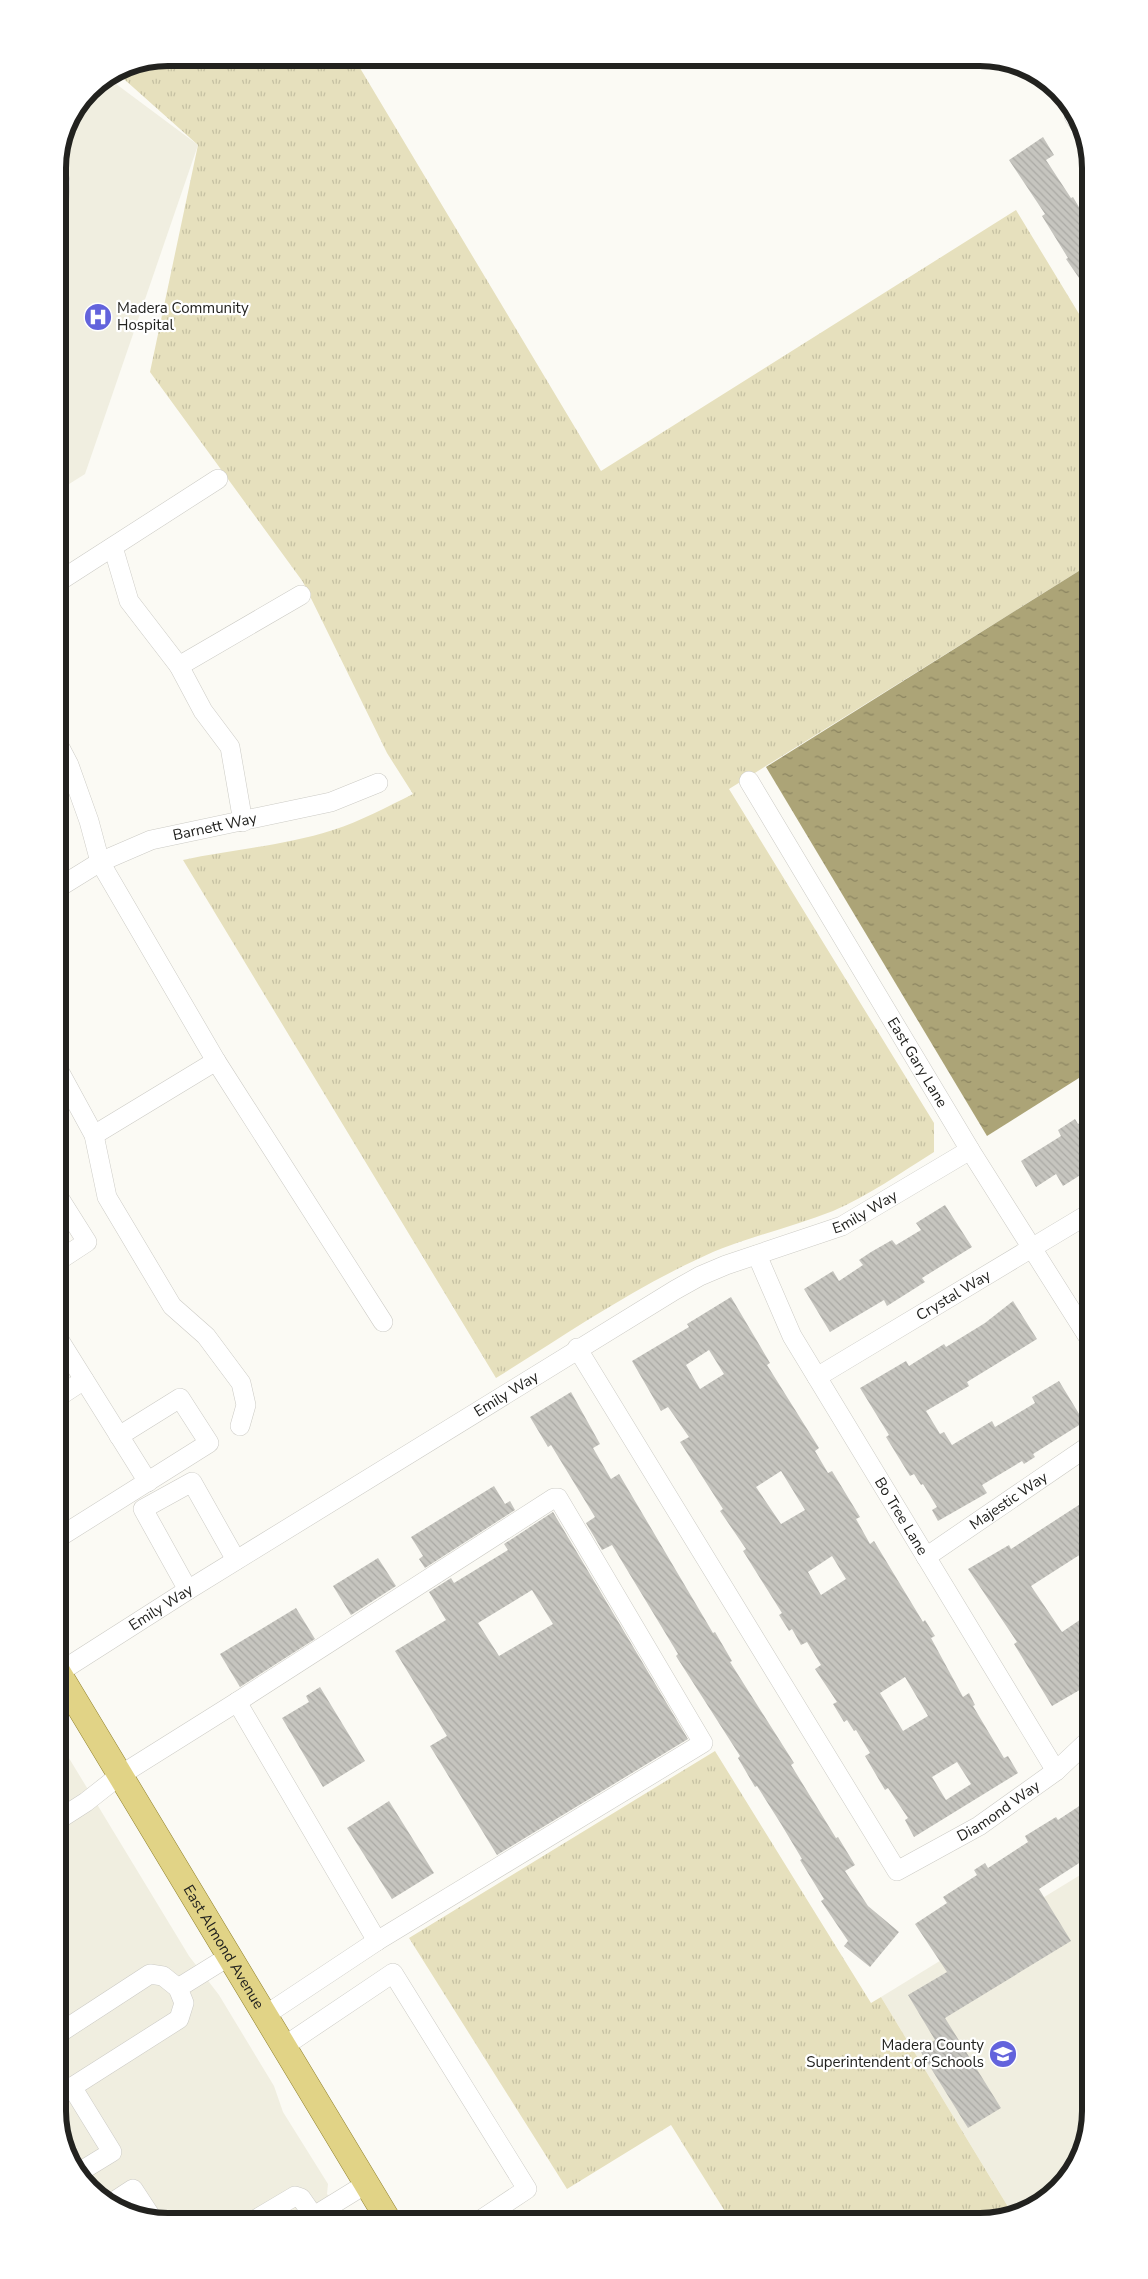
<svg xmlns="http://www.w3.org/2000/svg" width="1148" height="2279" font-family="'Nunito Sans',sans-serif">
<defs>
<pattern id="grass-tufts" width="24" height="20" patternUnits="userSpaceOnUse" patternTransform="scale(1.25)"><rect width="24" height="20" fill="#e6e0bd"/><path d="M3 7l-1-3M5 7V3M7 7l1-3M15 17l-1-3M17 17v-4M19 17l1-3" fill="none" stroke="#c5c0a2"/></pattern>
<pattern id="water-ripples" width="26" height="14" patternUnits="userSpaceOnUse" patternTransform="scale(1.25)"><rect width="26" height="14" fill="#aca477"/><path d="M2 4q2-2 4 0t4 0M15 11q2-2 4 0t4 0" fill="none" stroke="#8c8561"/></pattern>
<pattern id="building-back-hatch" width="6" height="6" patternUnits="userSpaceOnUse" patternTransform="scale(1.25)"><rect width="6" height="6" fill="#c6c5bf"/><path d="M-1 5l2 2M0 0l6 6M5-1l2 2" fill="none" stroke="#aaa9a4"/></pattern>
</defs>
<rect width="100%" height="100%" fill="#fbfaf4"/>
<!-- built -->
<g fill="#f0eee0">
<polygon points="108,78 198,145 85,474 58,491 58,161 69,119 90,90"/>
<polygon points="58,1740 189,1956 219,1995 274,2086 283,2112 328,2184 327,2194 346,2215 355,2218 357,2221 161,2221 106,2203 66,2153 58,2111"/>
<polygon points="1090,1869 1090,2111 1072,2173 1022,2213 1013,2215 881,1997"/>
</g>
<!-- grass -->
<g fill="url(#grass-tufts)">
<path d="M168,58H354L601,471L1016,210L1090,332V564L729,789L934,1123V1152C902,1172 868,1196 833,1211C788,1229 741,1238 698,1259C627,1292 562,1337 496,1378L183,860C232,849 284,846 333,830C361,821 387,807 413,794L387,753L303,582L150,372L198,145L116,72L126,66Z"/>
<polygon points="715,1751 871,2003 881,1997 1013,2215 980,2221 731,2221 671,2125 567,2189 409,1938"/>
</g>
<!-- water -->
<polygon fill="url(#water-ripples)" points="1090,564 1090,1071 987,1136 766,767"/>
<!-- building -->
<g fill="url(#building-back-hatch)" fill-rule="evenodd">
<polygon points="1043,137 1054,155 1046,160 1071,198 1073,197 1083,214 1090,209 1090,294 1066,259 1068,258 1042,216 1045,214 1009,160"/>
<polygon points="1090,1117 1090,1169 1063,1186 1056,1174 1036,1187 1021,1161 1061,1136 1058,1130 1075,1119 1078,1124"/>
<polygon points="945,1205 972,1247 922,1278 925,1282 887,1306 884,1300 830,1332 804,1289 833,1271 839,1281 863,1265 859,1260 871,1252 892,1240 896,1245 921,1230 916,1223"/>
<path d="M731,1297L770,1363L767,1365L819,1448L815,1451L828,1473L832,1471L860,1517L856,1519L870,1544L874,1541L923,1622L925,1620L935,1636L931,1638L963,1697L969,1693L975,1705L973,1706L1004,1758L1008,1756L1018,1773L914,1837L905,1820L908,1818L888,1788L885,1790L865,1756L870,1753L856,1730L854,1731L847,1720L844,1722L833,1704L837,1702L815,1669L821,1665L807,1642L801,1645L792,1629L789,1631L779,1615L782,1613L743,1551L746,1549L720,1511L723,1509L680,1442L689,1437L668,1407L661,1411L632,1361L689,1327L687,1324ZM709,1350L724,1374L700,1389L686,1365ZM781,1471L805,1510L781,1524L756,1487ZM832,1556L846,1579L821,1595L808,1572ZM905,1677L928,1716L903,1731L880,1693ZM957,1762L971,1784L946,1800L932,1777Z"/>
<polygon points="1013,1301 1037,1339 967,1382 969,1386 926,1411 940,1434 944,1432 952,1445 992,1421 995,1427 1035,1403 1032,1397 1059,1381 1084,1422 1033,1454 1035,1457 1024,1464 1022,1461 982,1485 987,1493 938,1521 932,1510 937,1507 923,1484 921,1485 914,1474 910,1476 886,1437 889,1435 860,1388 906,1361 909,1366 944,1344 946,1347 985,1323"/>
<polygon points="571,1392 600,1444 593,1448 611,1479 619,1474 713,1633 715,1632 732,1661 730,1662 794,1763 791,1765 836,1838 838,1837 855,1865 845,1871 868,1906 899,1932 870,1967 844,1946 848,1941 821,1901 824,1899 800,1860 802,1859 781,1824 757,1786 755,1787 738,1758 740,1756 676,1656 678,1654 612,1545 602,1550 586,1523 595,1517 551,1445 548,1447 530,1417"/>
<polygon points="494,1486 505,1504 510,1501 515,1510 425,1568 419,1559 423,1556 411,1537"/>
<polygon points="1085,1501 1090,1510 1090,1569 1081,1554 1031,1586 1062,1632 1090,1613 1090,1684 1052,1706 1014,1644 1017,1642 968,1569 1009,1545 1011,1549"/>
<path d="M553,1512L688,1739L497,1855L430,1746L447,1736L395,1651L446,1620L429,1592L451,1578L454,1583L508,1550L504,1544ZM532,1590L553,1624L499,1656L478,1623Z"/>
<polygon points="378,1558 396,1586 351,1615 333,1586"/>
<polygon points="296,1608 315,1639 240,1687 220,1654"/>
<polygon points="320,1687 365,1761 323,1787 282,1718 309,1702 306,1696"/>
<polygon points="1090,1799 1090,1856 1039,1889 1071,1941 945,2018 1001,2108 968,2128 919,2049 935,2040 908,1995 947,1972 915,1924 947,1903 943,1897 977,1875 974,1870 985,1863 988,1868 1028,1842 1025,1836 1056,1817 1058,1820"/>
<polygon points="389,1801 434,1873 392,1899 347,1828"/>
</g>
<g fill="none" stroke-linecap="round" stroke-linejoin="round">
<defs>
<g id="minor">
<polyline points="1074,116 1083,129"/>
<polyline points="58,221 60,182 58,170"/>
<polyline points="113,547 129,601 179,666 203,711 230,747 243,822"/>
<polyline points="58,582 218,479"/>
<polyline points="179,666 301,595"/>
<polyline points="58,744 69,765 89,821 100,862 216,1061 383,1322"/>
<path id="s1" d="M749,781L970,1150L1090,1340"/>
<path id="s2" d="M58,888L100,862L151,840L331,802L378,783"/>
<polyline points="58,1069 94,1135 107,1197 172,1306 206,1336 241,1383 246,1405 240,1426"/>
<polyline points="94,1135 216,1061"/>
<path id="s3" d="M757,1255L792,1336L1056,1771"/>
<polyline points="58,1261 87,1242 58,1196"/>
<polyline points="58,1338 148,1482"/>
<path id="s4" d="M577,1348L897,1871L979,1826L1056,1771L1090,1739"/>
<path id="s5" d="M817,1377L1090,1213"/>
<polyline points="58,1397 84,1380"/>
<polyline points="58,1538 209,1443 180,1398 119,1436"/>
<path id="s6" d="M926,1557L1090,1445"/>
<polyline points="188,1590 143,1509 192,1482 236,1560"/>
<path id="s7" d="M58,1673L188,1590L675,1290L700,1276L726,1265L842,1226L970,1150"/>
<polyline points="237,1702 554,1498 558,1498 703,1743 377,1941 264,2016"/>
<polyline points="58,1820 86,1802 119,1776 237,1702 377,1941"/>
<polyline points="58,2034 150,1974 163,1976 178,1988"/>
<polyline points="283,2047 393,1973 527,2189 479,2221"/>
<polyline points="72,2087 112,2152 81,2171"/>
<polyline points="58,2096 179,2019 184,2003 178,1988 228,1957"/>
<polyline points="110,2204 133,2189 152,2218"/>
<polyline points="314,2216 366,2184"/>
<polyline points="253,2221 295,2196 301,2198 317,2221"/>
</g>
<g id="major">
<path id="s8" d="M58,1672L389,2221"/>
</g>
</defs>
<!-- minor casing -->
<use href="#minor" stroke="#cccbc5" stroke-width="20"/>
<!-- major casing -->
<use href="#major" stroke="#91822e" stroke-width="26"/>
<!-- minor -->
<use href="#minor" stroke="#fff" stroke-width="19"/>
<!-- major -->
<use href="#major" stroke="#e1d386" stroke-width="25"/>
</g>
<!-- icons -->
<defs>
<symbol id="hospital-disc" viewBox="-11 -11 22 22"><circle r="9.5" fill="#6363dc" stroke="#fff"/><path d="M-5-5h3v3.5h4V-5h3V5h-3V1.5h-4V5h-3Z" fill="#fff"/></symbol>
<symbol id="school-disc" viewBox="-11 -11 22 22"><circle r="9.5" fill="#6363dc" stroke="#fff"/><path d="M0-5L7-2L0 1L-7-2ZM-4 1L0 2.5L4 1V4Q0 6-4 4Z" fill="#fff"/></symbol>
</defs>
<g fill-rule="evenodd">
<use href="#hospital-disc" x="82" y="301" width="32" height="32"/>
<use href="#school-disc" x="987" y="2038" width="32" height="32"/>
</g>
<g text-anchor="middle" dominant-baseline="central" stroke-width="4.5" stroke-linejoin="round" paint-order="stroke">
<!-- poi labels -->
<g font-size="15" fill="#22221f" stroke="#fff" text-anchor="start">
<text x="117" y="308">Madera Community<tspan x="117" dy="17">Hospital</tspan></text>
<text x="984" y="2045" text-anchor="end">Madera County<tspan x="984" dy="17">Superintendent of Schools</tspan></text>
</g>
<!-- street labels -->
<g font-size="15" fill="#22221f" stroke="#fff">
<text stroke="none"><textPath href="#s2" startOffset="170">Barnett Way</textPath></text>
<text stroke="none"><textPath href="#s1" startOffset="328">East Gary Lane</textPath></text>
<text stroke="none"><textPath href="#s7" startOffset="932">Emily Way</textPath></text>
<text stroke="none"><textPath href="#s5" startOffset="159">Crystal Way</textPath></text>
<text stroke="none"><textPath href="#s7" startOffset="528">Emily Way</textPath></text>
<text stroke="none"><textPath href="#s6" startOffset="100">Majestic Way</textPath></text>
<text stroke="none"><textPath href="#s3" startOffset="299">Bo Tree Lane</textPath></text>
<text stroke="none"><textPath href="#s7" startOffset="122">Emily Way</textPath></text>
<text stroke="none"><textPath href="#s4" startOffset="731">Diamond Way</textPath></text>
<text stroke="none"><textPath href="#s8" startOffset="321">East Almond Avenue</textPath></text>
</g>
</g>
<!-- crop -->
<path d="M0 0H1148V2279H0ZM168 66H980A102 102 0 0 1 1082 168V2111A102 102 0 0 1 980 2213H168A102 102 0 0 1 66 2111V168A102 102 0 0 1 168 66Z" fill="#fff" fill-rule="evenodd"/>
<path fill="none" stroke="#22221f" stroke-width="6" d="M168 66H980A102 102 0 0 1 1082 168V2111A102 102 0 0 1 980 2213H168A102 102 0 0 1 66 2111V168A102 102 0 0 1 168 66Z"/>
</svg>
